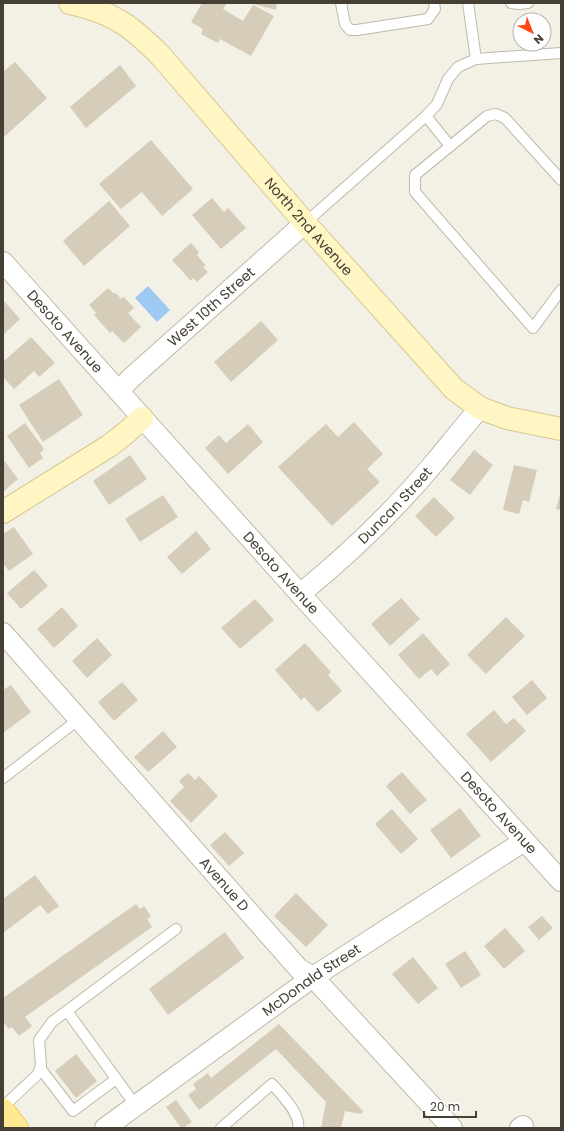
<svg xmlns="http://www.w3.org/2000/svg" width="564" height="1131" font-family="Poppins,sans-serif">
<rect width="100%" height="100%" fill="#f3f0e5"/>
<!-- water -->
<polygon fill="#9ec9f3" points="148,286 170,310 157,322 135,298"/>
<!-- building -->
<g fill="#d5cdba">
<polygon points="202,3 227,3 223,9 243,21 253,5 274,16 251,56 220,39 218,43 201,34 203,29 191,22"/>
<polygon points="249,3 277,3 276,10"/>
<polygon points="15,62 47,98 3,138 3,72"/>
<polygon points="120,65 136,86 86,128 70,107"/>
<polygon points="151,140 193,189 162,216 142,192 121,209 99,184"/>
<polygon points="212,198 224,212 228,208 246,228 221,249 192,215"/>
<polygon points="109,201 130,226 84,266 63,241"/>
<polygon points="191,243 199,252 197,255 206,266 203,267 208,272 197,282 193,278 191,281 172,260"/>
<polygon points="108,288 113,293 117,294 121,299 124,297 134,308 128,313 141,327 124,343 112,331 110,333 94,315 96,313 89,305"/>
<polygon points="3,300 20,319 3,335"/>
<polygon points="261,321 278,340 231,382 214,362"/>
<polygon points="31,337 55,363 39,377 34,371 14,389 3,377 3,362"/>
<polygon points="59,379 83,415 43,442 19,405"/>
<polygon points="354,422 383,454 367,469 380,482 332,526 278,467 326,424 338,437"/>
<polygon points="25,423 44,449 40,453 43,458 29,468 7,436"/>
<polygon points="248,424 263,442 228,474 205,448 219,435 226,443"/>
<polygon points="474,450 493,465 470,495 450,480"/>
<polygon points="130,455 147,479 109,505 93,481"/>
<polygon points="3,459 18,479 4,491 3,490"/>
<polygon points="514,465 537,470 529,502 523,500 519,514 503,510"/>
<polygon points="561,491 561,510 556,509"/>
<polygon points="163,495 178,517 140,542 125,519"/>
<polygon points="434,497 455,518 436,537 415,516"/>
<polygon points="14,527 33,554 9,571 3,563 3,534"/>
<polygon points="196,531 211,549 182,574 167,557"/>
<polygon points="34,570 48,586 21,609 7,593"/>
<polygon points="401,598 420,619 390,646 371,624"/>
<polygon points="255,599 274,620 240,649 221,628"/>
<polygon points="62,607 78,626 54,648 37,629"/>
<polygon points="506,617 525,636 486,674 467,655"/>
<polygon points="423,633 450,664 437,676 431,669 419,679 398,655"/>
<polygon points="97,638 112,655 87,678 72,661"/>
<polygon points="305,643 331,672 328,675 342,691 318,712 304,697 301,700 275,670"/>
<polygon points="532,680 547,698 527,715 512,697"/>
<polygon points="122,682 138,700 114,721 98,702"/>
<polygon points="11,685 31,712 3,733 3,690"/>
<polygon points="494,710 506,724 514,718 526,731 491,762 466,734"/>
<polygon points="163,731 177,747 148,772 134,757"/>
<polygon points="402,772 427,800 410,814 386,786"/>
<polygon points="188,773 195,780 199,776 218,796 191,823 170,801 184,787 179,781"/>
<polygon points="460,808 481,836 451,858 430,830"/>
<polygon points="392,809 418,839 401,854 375,824"/>
<polygon points="225,832 244,853 229,866 210,845"/>
<polygon points="35,875 59,906 48,914 40,905 3,933 3,899"/>
<polygon points="296,893 328,925 306,947 274,916"/>
<polygon points="136,904 140,909 144,906 151,916 147,919 152,927 25,1017 32,1026 19,1036 12,1027 9,1029 3,1022 3,998"/>
<polygon points="542,916 553,928 539,940 528,927"/>
<polygon points="505,928 525,951 504,969 484,946"/>
<polygon points="225,932 244,958 168,1015 149,989"/>
<polygon points="465,951 481,975 461,988 445,964"/>
<polygon points="413,957 438,988 418,1004 392,974"/>
<polygon points="279,1024 363,1111 361,1114 345,1111 341,1128 321,1128 326,1102 276,1049 199,1110 188,1095 196,1089 193,1084 208,1073 211,1078"/>
<polygon points="76,1054 97,1081 76,1098 55,1071"/>
<polygon points="176,1100 192,1122 183,1128 181,1128 166,1107"/>
</g>
<g fill="none" stroke-linecap="round" stroke-linejoin="round">
<defs>
<g id="lane">
<polyline points="341,3 345,24 350,30 357,30 428,19 435,9 434,3"/>
<polyline points="468,3 476,59"/>
<polyline points="511,3 519,4 528,3"/>
<polyline points="426,116 450,146"/>
<polyline points="561,180 505,118 496,114 487,116 415,175 415,192 533,328 561,290"/>
<polyline points="305,223 426,116 437,104 448,79 458,67 476,59 561,53"/>
<polyline points="3,778 79,719"/>
<polyline points="67,1011 136,1106"/>
<polyline points="40,1068 73,1111 116,1079"/>
<polyline points="3,1107 38,1074 41,1065 39,1040 52,1022 176,929"/>
<path d="M221,1128L272,1084C281,1094 301,1114 298,1128"/>
</g>
<g id="street">
<path id="s1" d="M3,262L300,594L561,881"/>
<path id="s2" d="M119,391L131,378L305,223"/>
<path id="s3" d="M300,594C348,555 395,510 435,462C450,444 464,426 480,408"/>
<path id="s4" d="M3,633L299,969L313,977L452,1128"/>
<path id="s5" d="M105,1128L313,977L524,841"/>
<polyline points="520,1128 523,1126"/>
</g>
<g id="secondary">
<path id="s6" d="M70,3C112,12 130,25 160,55L305,223L454,389L480,408L507,418L561,429"/>
<polyline points="3,512 109,446 127,432 142,418"/>
</g>
<polyline id="primary" points="3,1110 17,1128"/>
</defs>
<!-- lane casing -->
<use href="#lane" stroke="#bfb9a7" stroke-width="12"/>
<!-- street casing -->
<use href="#street" stroke="#bfb9a7" stroke-width="22"/>
<!-- secondary casing -->
<use href="#secondary" stroke="#d6c992" stroke-width="24"/>
<!-- primary casing -->
<use href="#primary" stroke="#e9cb5d" stroke-width="24"/>
<!-- lane -->
<use href="#lane" stroke="#fff" stroke-width="10"/>
<!-- street -->
<use href="#street" stroke="#fff" stroke-width="20"/>
<!-- secondary -->
<use href="#secondary" stroke="#fff6c3" stroke-width="22"/>
<!-- primary -->
<use href="#primary" stroke="#ffea92" stroke-width="22"/>
</g>
<g text-anchor="middle" dominant-baseline="central" stroke-width="3" stroke-linejoin="round" paint-order="stroke">
<!-- street labels -->
<g font-size="14" fill="#464034" stroke="#fff">
<text stroke="none"><textPath href="#s6" startOffset="333">North 2nd Avenue</textPath></text>
<text stroke="none"><textPath href="#s2" startOffset="125">West 10th Street</textPath></text>
<text stroke="none"><textPath href="#s1" startOffset="93">Desoto Avenue</textPath></text>
<text stroke="none"><textPath href="#s3" startOffset="130">Duncan Street</textPath></text>
<text stroke="none"><textPath href="#s1" startOffset="417">Desoto Avenue</textPath></text>
<text stroke="none"><textPath href="#s1" startOffset="741">Desoto Avenue</textPath></text>
<text stroke="none"><textPath href="#s4" startOffset="335">Avenue D</textPath></text>
<text stroke="none"><textPath href="#s5" startOffset="254">McDonald Street</textPath></text>
</g>
</g>
<!-- border -->
<rect width="564" height="1131" fill="none" stroke="#464034" stroke-width="8"/>
<!-- north arrow -->
<g transform="translate(532 32) rotate(137)"><circle r="19" fill="#ffffff" stroke="#b5b3ae"/>
<path d="M0-3L7 15L0 10L-7 15Z" fill="#ff4910"/>
<text y="-6" font-size="11" font-weight="bold" text-anchor="middle" fill="#464034">N</text>
</g>
<!-- scale -->
<path d="M424 1111v6h52v-6" fill="none" stroke="#464034" stroke-width="2"/>
<text x="430" y="1111" font-size="12" fill="#464034" stroke="#ffffff" stroke-width="3" paint-order="stroke">20 m</text>
</svg>
